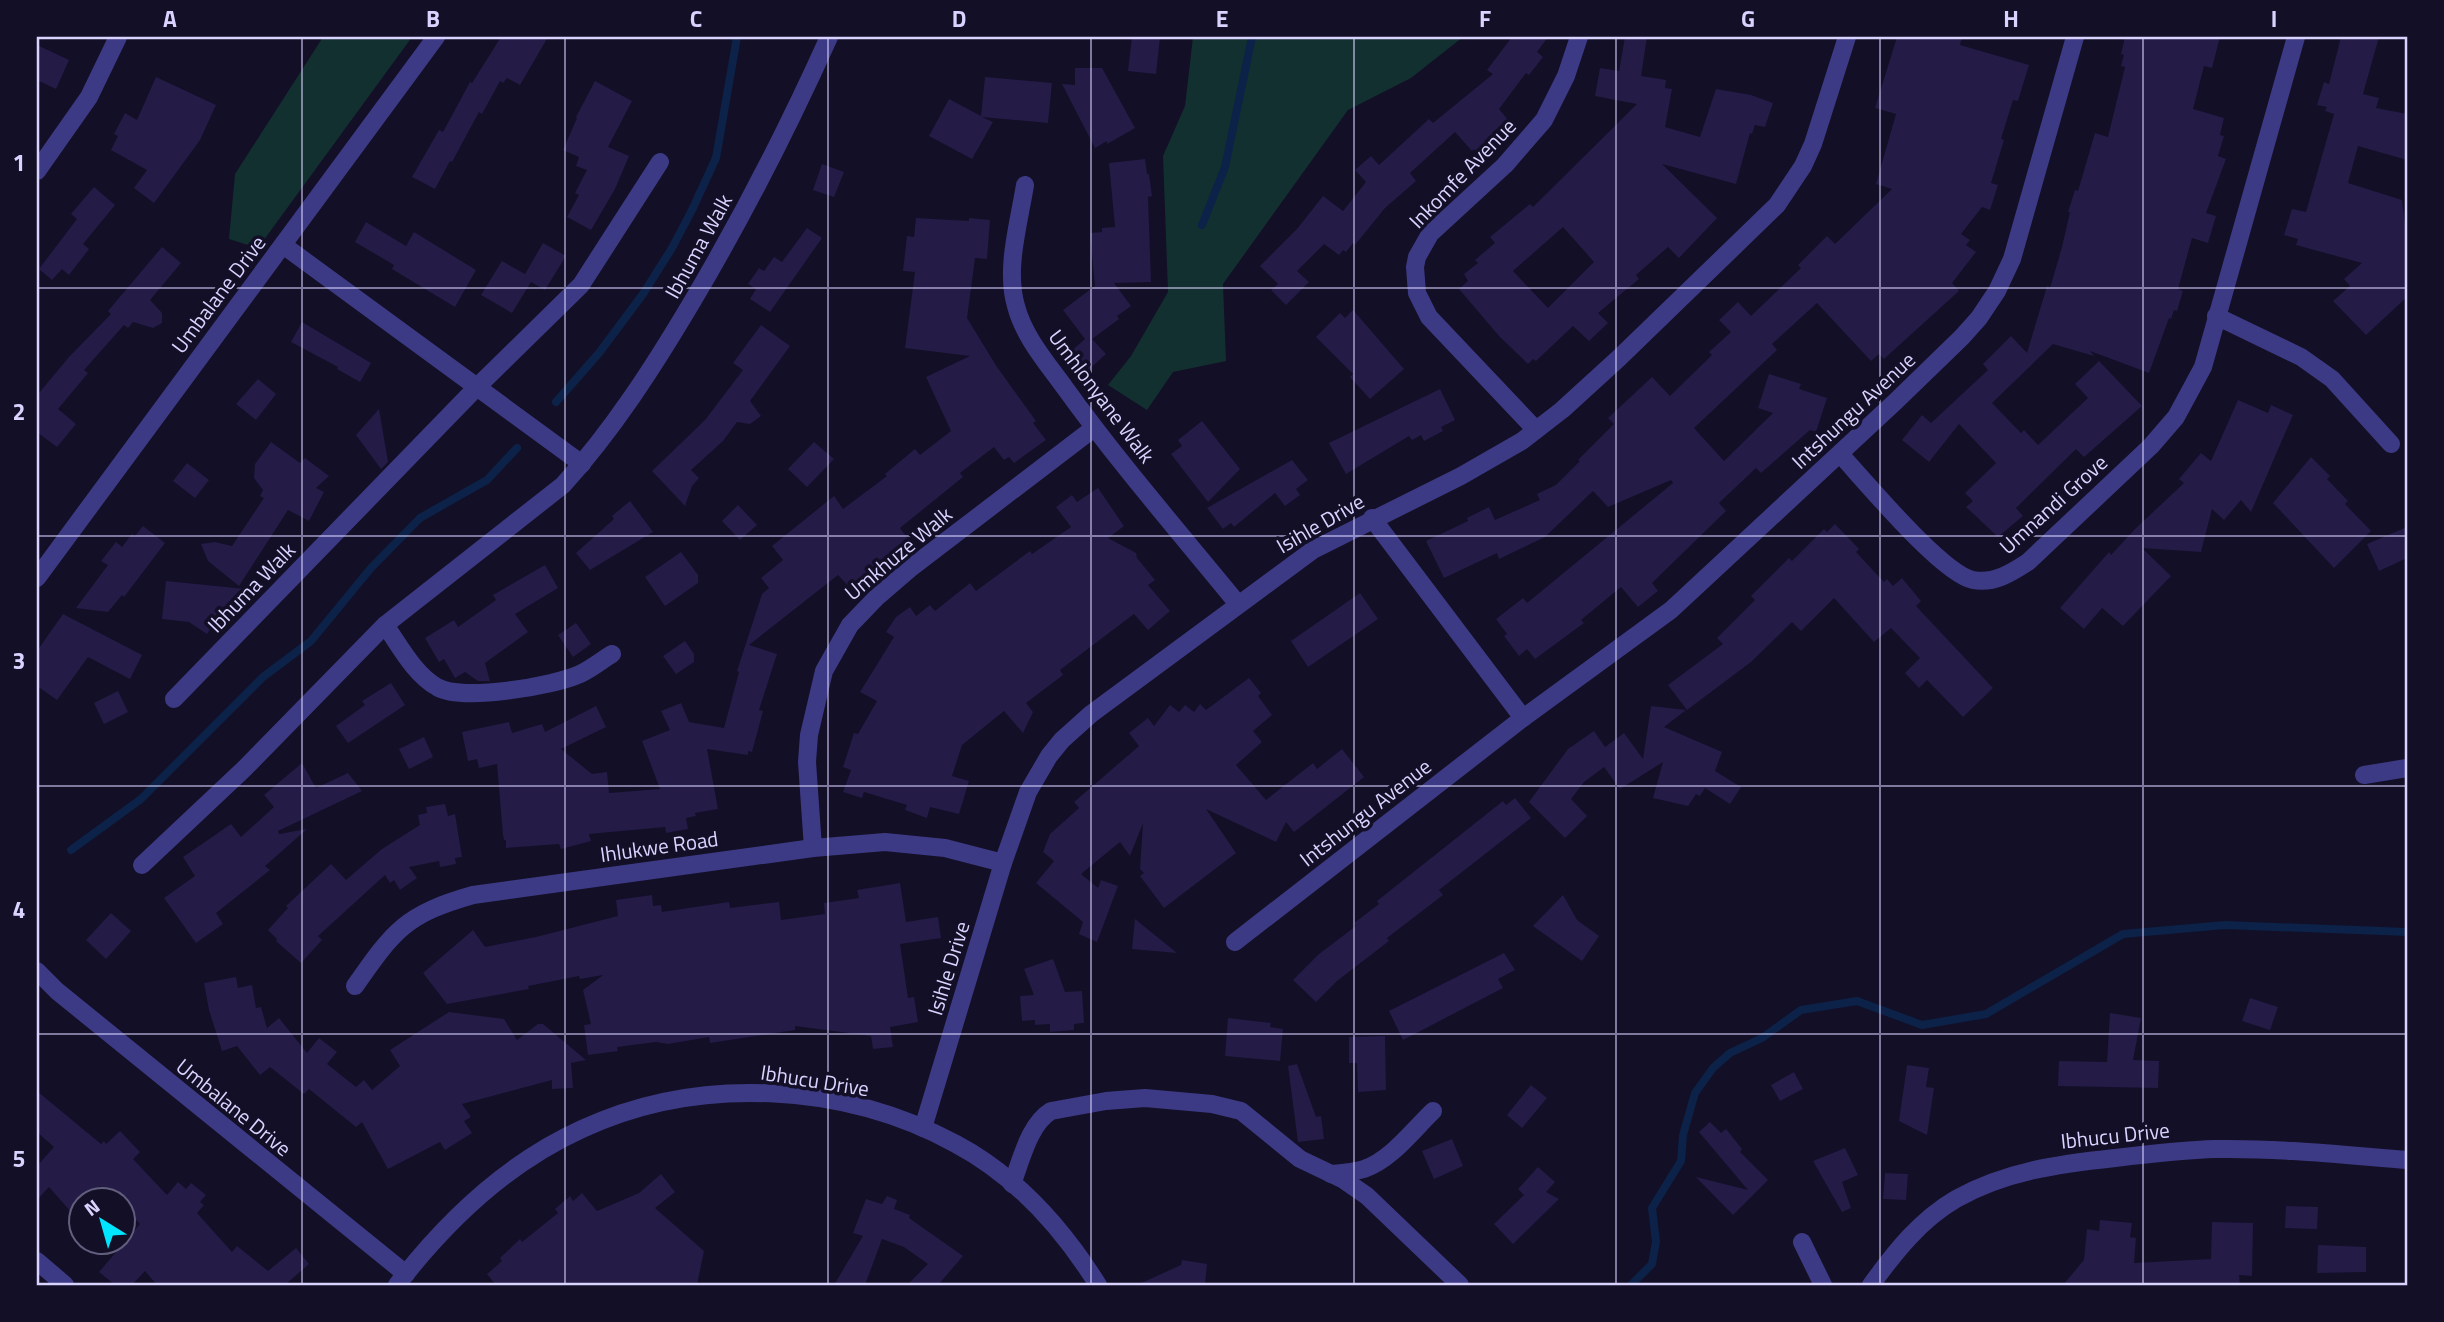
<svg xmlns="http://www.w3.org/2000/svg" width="2444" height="1322" font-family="'Titillium Web',sans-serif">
<rect width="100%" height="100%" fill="#130f26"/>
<!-- green -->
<g fill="#12302f">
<polygon points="323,37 412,37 258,248 229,239 235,174"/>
<polygon points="1193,37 1463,37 1411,78 1348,110 1223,284 1226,361 1173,372 1147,410 1108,385 1131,356 1168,292 1163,156 1185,106"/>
</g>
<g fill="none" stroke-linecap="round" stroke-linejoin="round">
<!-- stream -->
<g stroke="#0c2248" stroke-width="8">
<polyline points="1202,225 1225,167 1252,37"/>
<polyline points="556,402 599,353 643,294 672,248 692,210 716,158 737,37"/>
<polyline points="71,850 141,799 263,677 311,641 371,568 420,518 487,480 517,448"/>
<polyline points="1631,1285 1652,1264 1656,1242 1652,1208 1681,1161 1683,1135 1695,1093 1713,1068 1730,1053 1762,1038 1801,1010 1857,1001 1922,1025 1986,1014 2123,934 2225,925 2407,932"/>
</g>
</g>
<!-- building -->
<g fill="#241b47" fill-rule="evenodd">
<polygon points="501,37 548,37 520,85 507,78 503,83 500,81 482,114 479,112 452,162 450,161 435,189 412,177 439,130 443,132 470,82 472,83"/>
<polygon points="1132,37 1160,37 1156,74 1128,71"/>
<polygon points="1512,37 1548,37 1537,52 1543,57 1529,75 1526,73 1499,109 1508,120 1492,133 1501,144 1483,160 1474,149 1472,151 1455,132 1410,173 1416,181 1385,208 1355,245 1353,243 1346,252 1343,250 1339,255 1324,244 1297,271 1309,282 1286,305 1271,290 1278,284 1260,266 1297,229 1323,196 1343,211 1366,182 1355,170 1371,156 1379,165 1429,119 1433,123 1493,74 1487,70"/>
<path d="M1625,37H1647L1641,76L1666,80L1665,88L1672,89L1665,127L1700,137L1716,89L1751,95L1773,103L1765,127L1755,125L1752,134L1750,133L1736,184L1662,164L1717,218L1679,258L1668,247L1636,275L1639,279L1598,313L1608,323L1589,341L1573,326L1536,361L1533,359L1528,364L1499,336L1459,289L1468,281L1464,274L1478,263L1475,260L1495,243L1490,237L1530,204L1533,207L1637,104L1595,96L1600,68L1619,71ZM1563,227L1594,262L1548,308L1513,271Z"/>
<polygon points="1897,37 1962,37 1960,45 2029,65 2018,101 2013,100 2001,139 2004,140 1991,183 1998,185 1990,210 1982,207 1961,234 1970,240 1966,245 1976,252 1952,283 1959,291 1884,359 1879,354 1871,361 1817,303 1772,344 1777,350 1694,428 1724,461 1773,413 1758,408 1769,374 1801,384 1799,389 1827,398 1816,432 1810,430 1761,473 1756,468 1719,503 1726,511 1652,583 1658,591 1638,607 1621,587 1581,620 1584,623 1535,659 1527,649 1519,656 1504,636 1507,634 1496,619 1523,598 1527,603 1673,483 1671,480 1608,507 1593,491 1545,537 1499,559 1497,553 1444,578 1426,541 1468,521 1467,518 1489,507 1495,520 1540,500 1537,494 1556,485 1580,461 1578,460 1614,424 1608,418 1652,377 1670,396 1712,355 1709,352 1731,332 1719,320 1738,302 1751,316 1801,268 1798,265 1827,236 1835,244 1892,189 1876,184 1896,114 1875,108"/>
<polygon points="2125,37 2220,37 2212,68 2204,66 2193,109 2224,118 2220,135 2224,136 2218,156 2226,159 2206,213 2216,216 2208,243 2192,238 2178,289 2183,291 2177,311 2174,310 2171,319 2169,318 2149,373 2090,351 2094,356 2053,344 1992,403 2021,433 2024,430 2038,445 2088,398 2075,384 2099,361 2142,406 2084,457 2076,449 2016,508 2023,516 1998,537 1966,507 1973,501 1965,493 1996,463 1959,424 1929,462 1902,440 1922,415 1931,423 1988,370 1983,364 2011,336 2027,353 2047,286 2050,288 2062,247 2070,212 2068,212 2075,190 2078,191 2095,133 2108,137 2125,67 2121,66 2124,55 2121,54"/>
<polygon points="2341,37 2379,37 2363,94 2379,98 2376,108 2407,114 2407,160 2358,146 2348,183 2402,200 2407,242 2407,297 2366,335 2333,301 2350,286 2344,279 2362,263 2296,245 2298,239 2284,235 2292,209 2306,212 2334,114 2325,111 2327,107 2317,105 2324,82 2329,84"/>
<polygon points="37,45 69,60 56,89 37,80"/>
<polygon points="1075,68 1102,68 1135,128 1107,144 1107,141 1095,148 1062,84 1075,85"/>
<polygon points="156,77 216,105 200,140 154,203 134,188 147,170 111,150 118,136 114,134 125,113 137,120"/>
<polygon points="985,77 1052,83 1048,123 982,117 993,122 972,159 929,136 949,99 981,116"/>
<polygon points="595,81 632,101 608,147 629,156 615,189 591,230 567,217 579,195 575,193 587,170 576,166 579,157 563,150 577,118 576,117"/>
<polygon points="1145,159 1147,174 1149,174 1152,196 1148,197 1151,282 1114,283 1131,306 1117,316 1119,319 1092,339 1106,354 1087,371 1070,352 1085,339 1063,310 1095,286 1090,233 1102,232 1102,228 1115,227 1109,163"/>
<polygon points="822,164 844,172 834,197 813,190"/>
<polygon points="94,187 115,205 83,244 89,249 69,275 62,269 52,280 39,269 77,219 71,214"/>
<polygon points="916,218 969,221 969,218 990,220 987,259 975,258 967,318 997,367 1036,421 1033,423 1046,440 1014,463 1009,457 1004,460 994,447 960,473 963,477 900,528 908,539 851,589 838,575 749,645 777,654 759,710 763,711 752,752 748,751 748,755 707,749 718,809 695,813 696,816 686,818 688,829 666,833 665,827 589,834 591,841 561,849 559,844 506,848 506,840 504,840 503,835 497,764 479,768 477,759 468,761 462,732 509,722 512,733 542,724 545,732 596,706 606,727 561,749 592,774 607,772 609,793 660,789 642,741 670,730 661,711 681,703 689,722 724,728 739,672 737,671 762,594 769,588 761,578 783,560 772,546 834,496 843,509 887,476 885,474 915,449 920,455 951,431 926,377 970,356 905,348 915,272 903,271 907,236 914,237"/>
<polygon points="366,222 406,246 414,232 476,270 455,307 392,269 394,265 355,242"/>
<polygon points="807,228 822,238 770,312 750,299 756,289 748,284 759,268 764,271 774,257 782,262"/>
<polygon points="543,243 566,256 545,290 531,282 512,313 481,295 502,261 525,274"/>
<polygon points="162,247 181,263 150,300 162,313 162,323 153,328 133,322 128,328 124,325 84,370 88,373 58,409 76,424 57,447 37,432 37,391 39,393 69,357 111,314 108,311"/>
<polygon points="1353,310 1404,369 1370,399 1350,377 1353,374 1316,337 1340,313 1345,318"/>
<polygon points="302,322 371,363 360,382 337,369 338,367 291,342"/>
<polygon points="761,325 790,346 750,401 761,416 750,424 737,422 723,441 691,470 699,478 692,486 685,506 652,471 705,420 743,370 733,363"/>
<polygon points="258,379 276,394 256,420 236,404"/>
<polygon points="1440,389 1455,420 1441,427 1443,431 1424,441 1421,435 1412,440 1409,436 1346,474 1329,443"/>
<polygon points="2238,400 2268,413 2271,405 2293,415 2251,512 2241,500 2224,520 2212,509 2201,552 2142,548 2171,576 2123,626 2102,608 2084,629 2060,608 2109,552 2111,555 2135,529 2184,483 2179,479 2201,453 2211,461"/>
<polygon points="379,409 388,462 381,469 356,435"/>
<polygon points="1202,421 1240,469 1208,502 1171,454 1182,446 1178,440"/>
<polygon points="271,442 300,463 305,458 329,476 316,488 324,492 309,521 288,510 239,586 208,561 201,544 215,542 232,546 264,498 260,496 263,490 254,478 255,464"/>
<polygon points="814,442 834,459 807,487 788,469"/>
<polygon points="2311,457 2330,476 2327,479 2348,501 2345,504 2371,531 2334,568 2273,503"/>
<polygon points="1292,460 1308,480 1296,489 1300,495 1285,506 1275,493 1234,527 1231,523 1223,529 1207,508"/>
<polygon points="187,463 209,480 195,498 173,481"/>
<polygon points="1098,488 1124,526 1108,538 1136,553 1137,558 1155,580 1148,585 1170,611 1148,630 1134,614 1060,670 1063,675 1026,703 1033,712 1023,733 1004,711 962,745 952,776 969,781 959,814 930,807 927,818 905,810 907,805 864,792 862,798 843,792 851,770 843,767 854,733 858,734 877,701 860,692 894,637 886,632 896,617 910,607 916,616 930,605 935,611 970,583 976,591 1030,551 1032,554 1071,527 1056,507 1072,495 1077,502"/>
<polygon points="630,501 653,532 590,570 576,553 614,519 612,516"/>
<polygon points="738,505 757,525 740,540 722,521"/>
<polygon points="1835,524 1859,549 1856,552 1884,582 1887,579 1893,586 1902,578 1921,601 1916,606 1993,688 1963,717 1927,680 1919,688 1905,673 1920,658 1891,628 1874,642 1834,598 1801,631 1792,622 1751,662 1687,710 1668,685 1723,644 1717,638 1755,600 1751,596 1789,558 1792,561 1824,529 1827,532"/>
<polygon points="143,526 165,543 124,597 122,595 108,612 76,608 108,565 101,561 116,542 122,547 132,534 135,536"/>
<polygon points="2407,527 2407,558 2379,571 2367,544"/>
<polygon points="681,552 698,575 698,583 665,606 645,577"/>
<polygon points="545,565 558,588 515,614 528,632 485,663 490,681 478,681 465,672 455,678 444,659 439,662 425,638 454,620 458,627 496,600 493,595"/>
<polygon points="166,581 246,589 222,610 207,634 189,622 162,619"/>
<polygon points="1360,593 1378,619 1308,667 1291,641"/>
<polygon points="63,614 142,655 130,679 88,657 57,700 37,686 37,651"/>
<polygon points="576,623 591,644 573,657 558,635"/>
<polygon points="685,641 694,654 694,662 676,674 663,656"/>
<polygon points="1249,678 1261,693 1258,696 1272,715 1253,731 1262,742 1236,765 1266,800 1313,763 1317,769 1342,749 1364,777 1294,832 1286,822 1276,842 1206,809 1236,853 1164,908 1140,876 1144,873 1140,869 1143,823 1130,856 1120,842 1081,874 1098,888 1101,880 1118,886 1097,942 1079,934 1083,922 1036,883 1054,861 1043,852 1050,834 1079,808 1074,802 1139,746 1129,733 1148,718 1154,726 1170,705 1179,712 1185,705 1194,712 1200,704 1206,710"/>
<polygon points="391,683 405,705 348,743 336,726 365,705 362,701"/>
<polygon points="118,691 128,712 104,724 94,703"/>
<polygon points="1651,706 1686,710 1664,727 1722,752 1715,771 1741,787 1730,804 1705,788 1700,796 1696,794 1688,806 1653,798 1663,762 1620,789 1604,767 1584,782 1571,799 1587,816 1565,838 1529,802 1568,749 1594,731 1605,747 1624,733 1643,759"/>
<polygon points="424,737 433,757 409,769 399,749"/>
<polygon points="302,763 316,788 348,773 362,791 278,831 279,834 307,829 265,866 270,870 216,913 223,924 196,943 164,898 195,876 183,857 231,824 241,837 274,807 264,795"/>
<polygon points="1515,798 1531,818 1439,890 1443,895 1387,938 1389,941 1337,981 1316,1002 1293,980 1319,954 1356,926 1354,923 1379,904 1377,901 1503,801 1506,805"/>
<polygon points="445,804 448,816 455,814 462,857 455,858 456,864 440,867 439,861 409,867 417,878 400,890 394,880 390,883 385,875 318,936 322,940 301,963 276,941 277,939 268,930 288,908 286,906 331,864 346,880 382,849 420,825 418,815 427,813 426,807"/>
<polygon points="900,883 906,922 938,917 941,938 900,944 908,998 914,997 918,1022 890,1027 893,1047 873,1049 871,1036 795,1026 795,1030 710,1043 709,1037 668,1044 656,1042 617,1047 618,1051 588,1055 584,1025 591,1024 583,990 603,975 580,979 579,976 528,986 529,989 447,1004 423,973 473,930 485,947 536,937 618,916 616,900 652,895 653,906 661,905 662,912 729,902 730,908 779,902 781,920 825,914 824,903 859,898 857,890"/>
<polygon points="1563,895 1577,920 1599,936 1582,961 1533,926"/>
<polygon points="111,913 131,931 106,959 86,940"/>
<polygon points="1135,919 1177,953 1132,949"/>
<polygon points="1504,953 1515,970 1498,979 1503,988 1403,1040 1389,1011"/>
<polygon points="1053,959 1065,992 1082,991 1084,1023 1074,1024 1074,1030 1050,1032 1050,1024 1035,1025 1035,1020 1022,1021 1020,996 1034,995 1024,969"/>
<polygon points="236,977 238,988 252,985 256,1008 261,1007 267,1028 279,1018 307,1053 319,1038 337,1052 327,1064 356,1087 364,1080 372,1090 400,1066 390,1050 449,1012 504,1019 517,1040 538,1024 543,1024 586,1060 571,1063 573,1088 552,1089 552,1080 462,1104 471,1117 464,1121 472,1133 445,1150 440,1142 388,1169 362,1122 356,1127 309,1089 304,1094 270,1067 260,1075 237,1046 222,1051 209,1010 204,983"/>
<polygon points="2250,998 2278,1007 2270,1030 2242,1021"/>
<polygon points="2110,1013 2141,1018 2133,1060 2159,1061 2158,1088 2058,1086 2059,1061 2107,1062"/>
<polygon points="1228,1018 1271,1023 1270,1027 1283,1029 1280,1061 1225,1056"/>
<polygon points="1385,1036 1386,1090 1358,1092 1357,1063 1349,1063 1349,1037"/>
<polygon points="1297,1064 1316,1117 1321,1116 1324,1139 1298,1142 1288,1066"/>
<polygon points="1907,1065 1929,1068 1926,1087 1934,1088 1927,1135 1899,1121"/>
<polygon points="1794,1072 1803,1089 1780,1101 1771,1085"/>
<polygon points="1531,1085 1547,1098 1522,1128 1507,1115"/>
<polygon points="37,1091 101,1144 104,1141 106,1144 120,1131 140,1152 133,1159 167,1195 178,1182 186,1189 191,1183 206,1195 200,1202 204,1205 197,1213 232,1252 237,1246 268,1271 296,1248 309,1264 285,1285 157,1285 145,1271 132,1285 115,1285 99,1272 140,1224 122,1205 122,1200 117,1200 107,1189 105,1191 100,1186 85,1200 80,1200 80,1203 71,1212 49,1187 37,1200 37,1166 54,1147 37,1132"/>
<polygon points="1710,1122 1721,1133 1726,1129 1742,1149 1740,1152 1768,1180 1733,1215 1696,1177 1748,1190 1699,1132"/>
<polygon points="1452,1139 1463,1166 1434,1179 1422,1151"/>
<polygon points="1845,1148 1858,1175 1842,1182 1851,1208 1842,1212 1813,1161"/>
<polygon points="1538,1167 1555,1182 1546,1192 1559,1199 1513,1244 1494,1224 1524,1195 1518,1189"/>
<polygon points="1885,1173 1908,1174 1906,1200 1883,1199"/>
<polygon points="661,1174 675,1192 655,1208 704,1251 697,1285 496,1285 487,1274 502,1261 500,1258 520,1239 522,1242 558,1213 555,1209 570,1196 573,1201 582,1193 597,1211 639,1193"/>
<polygon points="887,1196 897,1200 894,1209 910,1215 909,1218 963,1256 938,1285 907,1285 928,1264 904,1247 882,1239 865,1285 834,1285 863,1236 853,1233 866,1199 882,1204"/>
<polygon points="2286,1206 2318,1207 2317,1229 2285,1228"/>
<polygon points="2100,1220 2132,1223 2130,1237 2136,1238 2134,1263 2211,1259 2212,1222 2253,1223 2252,1276 2239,1275 2240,1285 2063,1285 2084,1260 2087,1229 2099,1231"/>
<polygon points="2318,1245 2366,1247 2366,1272 2317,1273"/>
<polygon points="1182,1260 1207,1264 1205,1285 1137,1285 1181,1265"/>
</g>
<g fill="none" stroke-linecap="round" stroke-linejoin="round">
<!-- minor -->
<g stroke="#3d3a85" stroke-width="18">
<polyline points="37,171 89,97 118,37"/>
<path d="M1025,185C1019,223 1005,269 1016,306C1024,337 1047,363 1065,388C1119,463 1180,533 1238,604"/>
<polyline points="283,245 582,464"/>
<polyline points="2216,316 2301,357 2332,379 2391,444"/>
<polyline points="1536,430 1429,317 1417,293 1415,267 1417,257 1430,234 1505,165 1544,120 1566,76 1579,37"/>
<path d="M1840,454C1865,481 1942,574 1973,580C1994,584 2011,573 2028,562L2151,446L2176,417L2203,367L2296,37"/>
<polyline points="1372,518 1523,718"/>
<polyline points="37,578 436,37"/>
<path d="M385,625C400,646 414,674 437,687C461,702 554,686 580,674C591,669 602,660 612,654"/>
<polyline points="174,699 477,387 581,285 660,162"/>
<polyline points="2364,775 2407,768"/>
<polyline points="813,848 807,762 809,735 824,671 850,625 876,598 912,567 1094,428"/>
<path d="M142,865L244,769L385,625L563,485C613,430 654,366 692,302C743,216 788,128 829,37"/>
<polyline points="1235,942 1523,718 1671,610 1895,402 1962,337 1979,318 1997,291 2012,259 2075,37"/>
<polyline points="37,971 57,991 406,1274"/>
<path d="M355,986C394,930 406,914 473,895L813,848L885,842L945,848L1003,863"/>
<polyline points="923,1128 1003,863 1028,792 1049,756 1062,740 1091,714 1313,550 1461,476 1522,441 1562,410 1619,358 1777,205 1803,166 1813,144 1847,37"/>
<path d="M1331,1174C1342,1173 1354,1172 1364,1169C1391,1160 1413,1130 1433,1111"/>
<path d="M1012,1184C1021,1161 1029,1124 1051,1111L1106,1101L1145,1098L1212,1104L1241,1111L1300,1159L1344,1180L1367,1196L1460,1285"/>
<polyline points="1802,1242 1823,1285"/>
<polyline points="37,1261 65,1285"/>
<path d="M397,1285C447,1220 507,1163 582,1129C698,1075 844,1083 956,1144C1016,1176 1063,1229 1098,1285"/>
<path d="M1871,1285C1895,1252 1920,1220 1956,1199C2006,1171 2059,1164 2115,1158C2148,1154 2182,1150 2216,1149C2279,1148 2344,1155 2407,1160"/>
</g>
</g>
<!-- grid -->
<path fill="none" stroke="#d9d4ff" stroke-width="2" stroke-opacity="0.55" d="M302,37V1285M565,37V1285M828,37V1285M1091,37V1285M1354,37V1285M1616,37V1285M1880,37V1285M2143,37V1285M37,288H2407M37,536H2407M37,786H2407M37,1034H2407"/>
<g text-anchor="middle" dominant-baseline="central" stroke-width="7" stroke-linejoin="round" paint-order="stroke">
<!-- street labels -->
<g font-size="21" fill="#d9d4ff" stroke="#130f26">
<text transform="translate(1462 173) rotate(-46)">Inkomfe Avenue</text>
<text transform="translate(698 246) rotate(-61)">Ibhuma Walk</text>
<text transform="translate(218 294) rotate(-53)">Umbalane Drive</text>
<text transform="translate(1102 396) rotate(53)">Umhlonyane Walk</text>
<text transform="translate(1853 410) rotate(-43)">Intshungu Avenue</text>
<text transform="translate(2053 504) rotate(-42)">Umnandi Grove</text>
<text transform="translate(1320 523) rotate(-30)">Isihle Drive</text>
<text transform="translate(898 553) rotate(-40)">Umkhuze Walk</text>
<text transform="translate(251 587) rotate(-46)">Ibhuma Walk</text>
<text transform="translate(1365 812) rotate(-38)">Intshungu Avenue</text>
<text transform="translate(659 846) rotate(-8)">Ihlukwe Road</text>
<text transform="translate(948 968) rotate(-73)">Isihle Drive</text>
<text transform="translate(815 1080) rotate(9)">Ibhucu Drive</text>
<text transform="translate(234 1107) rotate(39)">Umbalane Drive</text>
<text transform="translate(2115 1135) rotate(-6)">Ibhucu Drive</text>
</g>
</g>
<!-- border -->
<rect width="2444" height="1322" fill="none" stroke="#130f26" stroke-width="77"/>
<!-- north arrow -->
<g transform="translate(102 1221) rotate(323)"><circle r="33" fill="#130f26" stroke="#625e7d" stroke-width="2"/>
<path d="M0-5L12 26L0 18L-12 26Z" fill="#00e5ff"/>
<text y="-10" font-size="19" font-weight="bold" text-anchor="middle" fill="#d9d4ff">N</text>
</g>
<rect x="38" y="38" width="2368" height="1246" fill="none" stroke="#d9d4ff" stroke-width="2.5"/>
<g font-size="23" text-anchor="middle" font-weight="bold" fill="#d9d4ff">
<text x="170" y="27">A</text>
<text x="433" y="27">B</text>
<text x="696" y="27">C</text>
<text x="959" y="27">D</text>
<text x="1222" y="27">E</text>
<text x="1485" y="27">F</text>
<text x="1748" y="27">G</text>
<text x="2011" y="27">H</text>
<text x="2274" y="27">I</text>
<text x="19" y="171">1</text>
<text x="19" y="420">2</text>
<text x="19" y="669">3</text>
<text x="19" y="918">4</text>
<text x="19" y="1167">5</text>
</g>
</svg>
